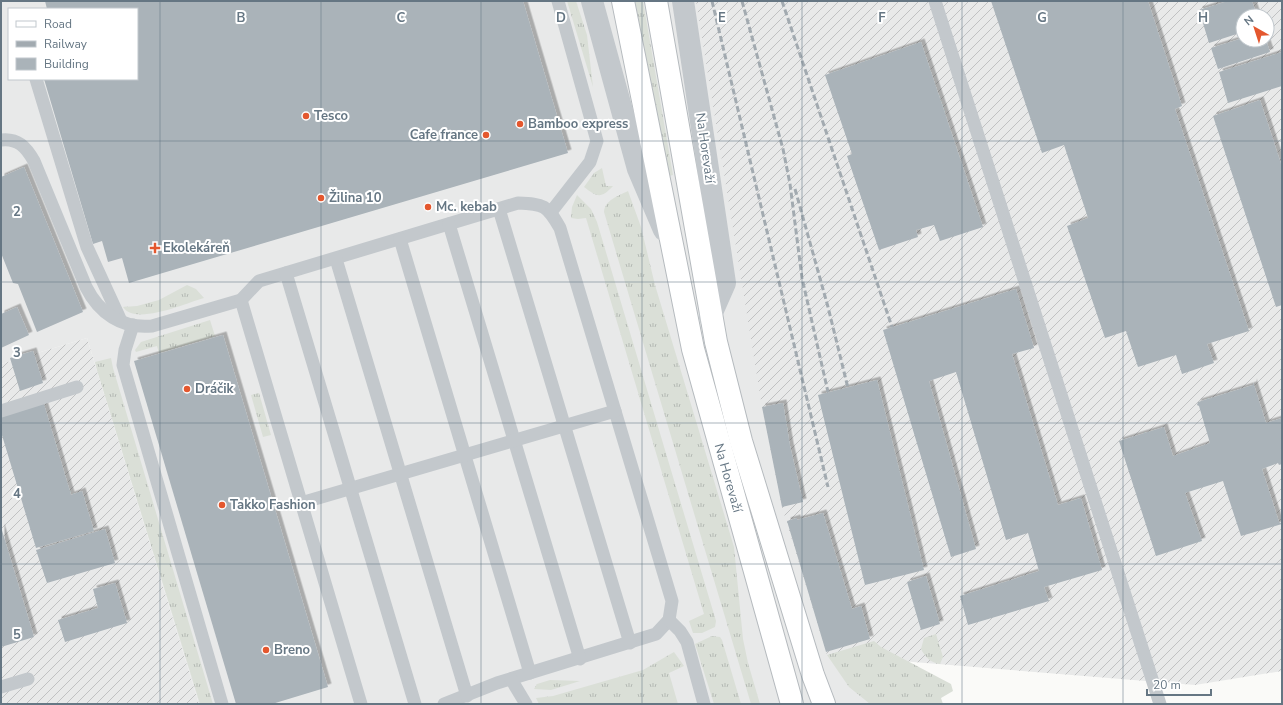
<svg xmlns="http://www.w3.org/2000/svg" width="1283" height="705" font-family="'Nunito Sans',sans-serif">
<defs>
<pattern id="industrial-furrows" width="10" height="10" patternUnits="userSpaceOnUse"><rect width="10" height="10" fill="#e8e9e9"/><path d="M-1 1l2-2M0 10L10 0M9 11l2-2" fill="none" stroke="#c0c1c2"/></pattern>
<pattern id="grass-tufts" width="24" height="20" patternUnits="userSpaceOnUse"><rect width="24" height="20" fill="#dadfd7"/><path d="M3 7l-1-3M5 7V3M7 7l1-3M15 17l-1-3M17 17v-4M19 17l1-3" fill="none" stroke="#b4b9b4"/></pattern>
<filter id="shadow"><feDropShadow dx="3.5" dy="-3.5" stdDeviation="0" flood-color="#0004"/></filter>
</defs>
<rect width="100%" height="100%" fill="#fafaf8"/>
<!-- built -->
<path fill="#e8e9e9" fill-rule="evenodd" d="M1,1H697L876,704H199L87,338L1,364ZM9,9H137V79H9Z"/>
<!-- industrial -->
<g fill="url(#industrial-furrows)" fill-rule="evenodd">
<path d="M696,1H1282V671L1195,685L827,655L782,507L762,407ZM1243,16H1267V40H1243Z"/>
<polygon points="87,338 199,704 1,704 1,364"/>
</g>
<!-- grass -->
<g fill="url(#grass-tufts)">
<polygon points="567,1 576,1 587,35 593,87"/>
<polygon points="635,1 643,1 673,175 669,176"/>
<path d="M602,168L606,186H613C601,199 597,197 584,187L594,173Z"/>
<path d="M628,191L641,227L655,285L734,547L743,639L748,663L760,704H751L604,212C605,200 618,196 628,191Z"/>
<polygon points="577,195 591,209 597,222 716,621 715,627 702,633 693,633 689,621 704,614 586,218 578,219 571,218 572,207"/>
<path d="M187,285L196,289L204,298C186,303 135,326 123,307L137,306L159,300Z"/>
<polygon points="210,320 215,336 159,353 157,346 136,352 135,350 141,342"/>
<polygon points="111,358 113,368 213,704 200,704 97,370 95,362"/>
<polygon points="259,393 271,435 263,437 251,395"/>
<path d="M936,634L943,657L940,664C931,663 925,657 921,649L924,638Z"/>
<polygon points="712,636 720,637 722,640 741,704 714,704 695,644"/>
<polygon points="874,641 881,647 951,684 953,691 941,698 943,704 870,704 849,687 827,655"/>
<polygon points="674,652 684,666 669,673 678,704 539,704 536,698 553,696 643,670"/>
<polygon points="550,680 580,681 551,690 534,689 537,684"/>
</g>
<!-- building -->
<g fill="#aab3b9" filter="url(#shadow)">
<polygon points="45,1 523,1 568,153 129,283 122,258 108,262 102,241 93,244 44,79 137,79 137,9 47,9"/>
<polygon points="991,1 1148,1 1182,106 1175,109 1249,331 1207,344 1214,363 1182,374 1176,355 1138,367 1126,331 1105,338 1067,226 1088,218 1064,145 1042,153"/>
<polygon points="1228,1 1252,1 1257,16 1243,16 1243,32 1209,43 1199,10"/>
<polygon points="1243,38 1243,40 1266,40 1270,52 1218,69 1211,48"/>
<polygon points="921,42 983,227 940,241 934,225 916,230 918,237 879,250 847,156 852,154 825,75"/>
<polygon points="1282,52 1282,86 1228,103 1219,72"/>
<polygon points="1260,100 1282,167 1282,305 1276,307 1213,116"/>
<polygon points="24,167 83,312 37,332 18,284 13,283 1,253 1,177"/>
<polygon points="1016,289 1034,348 1012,354 1058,505 1081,498 1102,570 1044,587 1049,601 968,625 960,596 1039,571 1028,533 1006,540 956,372 929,381 976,549 951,557 883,330"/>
<polygon points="17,307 29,335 1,348 1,314"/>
<polygon points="223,335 328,687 272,704 236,704 134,361"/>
<polygon points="33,351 43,383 20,391 10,358"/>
<polygon points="877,380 924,570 865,585 818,395"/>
<polygon points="1253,382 1266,423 1282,418 1282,464 1279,465 1278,463 1262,469 1279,522 1282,524 1241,536 1223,481 1185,493 1202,541 1156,556 1119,441 1164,427 1173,456 1210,443 1199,406 1197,405 1198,402 1253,385"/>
<polygon points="43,401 71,495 82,491 94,531 36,548 1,432 1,414"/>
<polygon points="783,403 790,446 803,502 782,507 762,407"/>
<polygon points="823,513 852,609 861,606 870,639 826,652 787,521 797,518 797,520"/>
<polygon points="1,527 34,637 1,647"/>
<polygon points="105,529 115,563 47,583 36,550"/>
<polygon points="926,576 940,624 921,630 907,582"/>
<polygon points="115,583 127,623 65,642 58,620 98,608 93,589"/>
</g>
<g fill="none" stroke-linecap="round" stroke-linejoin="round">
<defs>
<g id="primary">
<polyline points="623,1 693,349 792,704"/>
<polyline points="656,1 716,342 741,441 813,675 824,704"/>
</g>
</defs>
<!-- primary casing -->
<use href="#primary" stroke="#b5babe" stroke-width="24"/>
<!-- lane -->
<g stroke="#c3c8cc" stroke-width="13">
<polyline points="935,1 1160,704"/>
<polyline points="36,79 87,247 121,321"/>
<path d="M1,140C18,138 26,147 34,161L86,287C99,313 122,329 152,326L241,300L259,281L518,203C544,204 547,205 560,228L672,601L669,620L656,634L497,683L444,704"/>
<polyline points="499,209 630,643"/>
<polyline points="551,212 590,162 597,141 558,1"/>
<polyline points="449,224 580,659"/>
<polyline points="400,239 530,673"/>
<polyline points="336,259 467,696"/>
<polyline points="286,273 415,704"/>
<polyline points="241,300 361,704"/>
<polyline points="133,325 125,350 123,365 222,704"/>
<polyline points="1,411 77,387"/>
<polyline points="301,503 615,411"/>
<polyline points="669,620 680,631 687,642 704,704"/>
<polyline points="511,679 526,704"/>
<polyline points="1,687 28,679"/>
</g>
<!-- street -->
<g stroke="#c3c8cc" stroke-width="22">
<polyline points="592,1 638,169 664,230"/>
<polyline points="683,1 725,283 710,317"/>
</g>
<!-- primary -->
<use href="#primary" stroke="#fff" stroke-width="22"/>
<!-- rail -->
<g stroke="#a2aab0" stroke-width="3" stroke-dasharray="6 3" stroke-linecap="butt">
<polyline points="712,1 828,487"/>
<polyline points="742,1 783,149 790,184 802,278 828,392"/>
<polyline points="782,1 892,327"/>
<polyline points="795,189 828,307 848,388"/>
</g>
</g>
<!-- grid -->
<path fill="none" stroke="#657683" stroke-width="1" stroke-opacity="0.55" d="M160,1V704M321,1V704M481,1V704M642,1V704M802,1V704M962,1V704M1123,1V704M1,141H1282M1,282H1282M1,423H1282M1,564H1282"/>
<!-- markers -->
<g fill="#e4572e" stroke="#fff" stroke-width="1.5">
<circle cx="306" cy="116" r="4"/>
<circle cx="520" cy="124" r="4"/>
<circle cx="486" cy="135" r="4"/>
<circle cx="321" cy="198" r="4"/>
<circle cx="428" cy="207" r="4"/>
<path d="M153 242h4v4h4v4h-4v4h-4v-4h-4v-4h4z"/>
<circle cx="187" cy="389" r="4"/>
<circle cx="222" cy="505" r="4"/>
<circle cx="266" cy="650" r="4"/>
</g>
<g text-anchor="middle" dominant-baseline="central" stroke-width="4" stroke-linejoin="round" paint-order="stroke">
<!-- poi labels -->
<g font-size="13" font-weight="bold" fill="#657683" stroke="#fff" text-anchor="start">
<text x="314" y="116">Tesco</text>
<text x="528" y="124">Bamboo express</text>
<text x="478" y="135" text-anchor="end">Cafe france</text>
<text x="329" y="198">Žilina 10</text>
<text x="436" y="207">Mc. kebab</text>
<text x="163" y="248">Ekolekáreň</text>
<text x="195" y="389">Dráčik</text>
<text x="230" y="505">Takko Fashion</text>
<text x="274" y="650">Breno</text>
</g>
<!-- street labels -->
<g font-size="13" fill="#657683" stroke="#fff">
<text transform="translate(705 148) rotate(82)">Na Horevaží</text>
<text transform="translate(728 478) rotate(74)">Na Horevaží</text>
</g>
</g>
<g font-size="13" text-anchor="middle" font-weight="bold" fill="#657683" stroke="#fff" stroke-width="4" stroke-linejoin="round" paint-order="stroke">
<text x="241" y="22">B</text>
<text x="401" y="22">C</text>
<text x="561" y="22">D</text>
<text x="722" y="22">E</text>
<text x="882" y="22">F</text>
<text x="1042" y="22">G</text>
<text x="1203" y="22">H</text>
<text x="17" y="216">2</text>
<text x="17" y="357">3</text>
<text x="17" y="498">4</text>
<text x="17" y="639">5</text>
</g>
<!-- border -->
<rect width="1283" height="705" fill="none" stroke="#657683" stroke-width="4"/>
<!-- legend -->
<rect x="8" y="8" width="130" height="72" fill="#ffffff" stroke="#c1c8cd"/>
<rect x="16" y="21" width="20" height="6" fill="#ffffff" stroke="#c1c8cd"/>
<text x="44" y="28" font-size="12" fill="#657683">Road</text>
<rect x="16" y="41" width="20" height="6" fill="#a2aab0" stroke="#c1c8cd"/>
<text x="44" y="48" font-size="12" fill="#657683">Railway</text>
<rect x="16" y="58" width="20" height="12" fill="#aab3b9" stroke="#c1c8cd"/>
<text x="44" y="68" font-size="12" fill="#657683">Building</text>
<!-- north arrow -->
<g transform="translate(1255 28) rotate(321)"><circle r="19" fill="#ffffff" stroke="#c1c8cd"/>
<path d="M0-3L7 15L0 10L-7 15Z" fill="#e4572e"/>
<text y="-6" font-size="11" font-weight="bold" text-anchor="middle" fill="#657683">N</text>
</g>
<!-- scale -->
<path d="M1147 689v6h64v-6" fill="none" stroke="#657683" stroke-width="2"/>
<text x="1153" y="689" font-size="12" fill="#657683" stroke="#ffffff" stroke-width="3" paint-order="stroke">20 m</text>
</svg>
